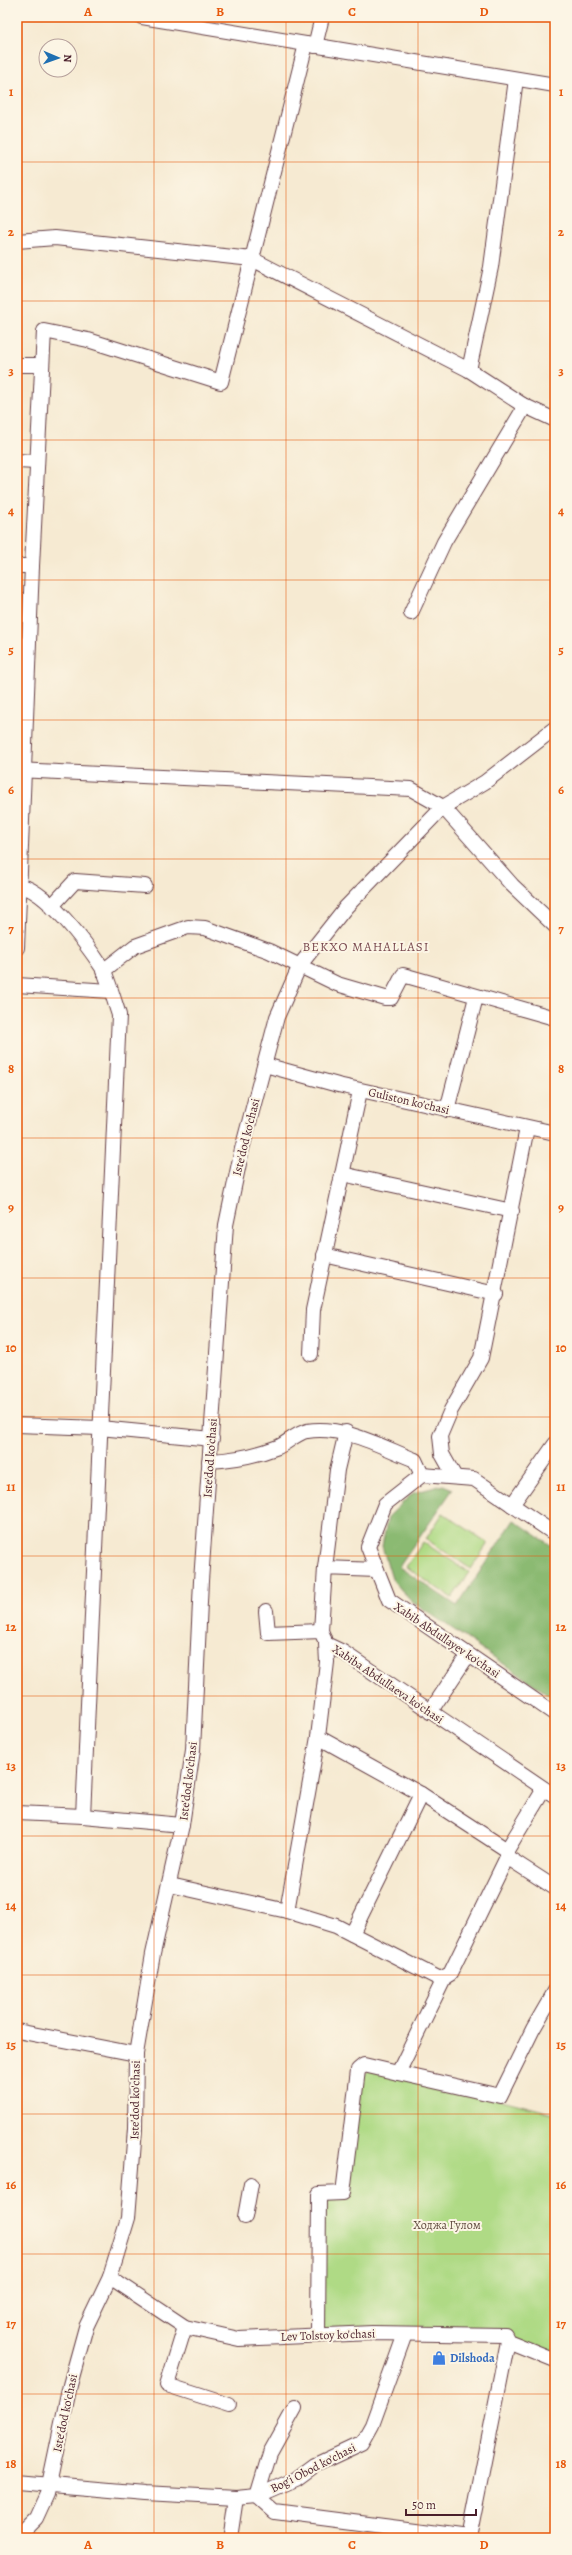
<svg xmlns="http://www.w3.org/2000/svg" width="572" height="2555" font-family="Alegreya,serif">
<rect width="100%" height="100%" fill="#fcf5e5"/>
<filter id="ink" filterUnits="userSpaceOnUse"><feTurbulence type="fractalNoise" baseFrequency=".025" numOctaves="2"/><feDisplacementMap in="SourceGraphic" scale="8" xChannelSelector="R" yChannelSelector="G"/><feConvolveMatrix kernelMatrix="1 2 1 2 8 2 1 2 1" color-interpolation-filters="sRGB"/></filter>
<filter id="wash" filterUnits="userSpaceOnUse"><feTurbulence type="fractalNoise" baseFrequency=".012" numOctaves="4" result="noise"/><feDisplacementMap in="SourceGraphic" scale="16" xChannelSelector="R" yChannelSelector="G"/><feGaussianBlur stdDeviation="0.9" result="paint"/><feColorMatrix in="noise" values="0 0 0 0 0 0 0 0 0 0 0 0 0 0 0 0 0 1.4 0 .05"/><feComposite in="paint" operator="in"/></filter>
<g filter="url(#wash)">
<rect width="100%" height="100%" fill="#f6ead2"/>
<!-- green -->
<g fill="#afda85" stroke="#7c7c58">
<polygon points="443,1513 488,1543 471,1569 426,1539"/>
<polygon points="423,1542 469,1572 452,1598 406,1567"/>
<polygon points="369,2070 445,2085 555,2114 555,2360 505,2335 318,2335 319,2194 343,2193 364,2075"/>
</g>
<!-- forest -->
<polygon fill="#8bba72" stroke="#6a6c4e" points="443,1485 453,1489 399,1567 457,1606 514,1520 555,1548 555,1699 409,1599 392,1579 382,1546 388,1517 413,1493"/>
</g>
<g filter="url(#ink)">
<g fill="none" stroke-linecap="round" stroke-linejoin="round">
<defs>
<g id="minor">
<polyline points="142,17 555,85"/>
<polyline points="306,44 252,259 469,370 523,405 555,420"/>
<polyline points="315,46 322,17"/>
<polyline points="17,241 55,238 252,259 221,382 88,340 44,331 32,566 17,948"/>
<polyline points="17,365 41,365"/>
<polyline points="469,370 491,267 516,79"/>
<polyline points="17,461 36,462"/>
<polyline points="17,566 32,566"/>
<polyline points="411,613 444,542 521,413 523,405"/>
<polyline points="17,770 411,789 443,807 512,885 555,926"/>
<path d="M17,885C46,888 88,946 103,969C108,979 115,1003 119,1015L83,1816"/>
<polyline points="51,907 75,881 145,886"/>
<polyline points="103,971 135,946 188,927 205,928 269,951 337,984 385,998 391,998 403,975 551,1017"/>
<polyline points="17,985 110,991"/>
<polyline points="265,1065 338,1085 555,1133"/>
<polyline points="447,1110 476,997"/>
<polyline points="342,1174 512,1211"/>
<polyline points="324,1255 496,1294"/>
<polyline points="311,1354 313,1310 360,1091"/>
<polyline points="17,1425 100,1428 212,1439"/>
<path d="M209,1461C234,1460 255,1456 278,1447C287,1443 297,1433 307,1431C344,1425 382,1447 415,1460L422,1475"/>
<polyline points="455,1477 442,1454 440,1436 451,1410 481,1358 527,1128"/>
<polyline points="512,1505 555,1444"/>
<polyline points="555,1534 474,1479 422,1475 385,1504 368,1547 389,1600 555,1714"/>
<polyline points="325,1568 337,1470 346,1432"/>
<polyline points="266,1611 268,1633 321,1631 324,1638"/>
<polyline points="321,1631 325,1568 377,1570"/>
<polyline points="430,1712 468,1655"/>
<polyline points="318,1737 421,1794 507,1850 507,1857 555,1888"/>
<polyline points="17,1813 83,1816 182,1825"/>
<polyline points="507,1850 544,1789"/>
<polyline points="170,1885 287,1911 336,1926 440,1979 450,1974 507,1857"/>
<polyline points="287,1911 318,1737 327,1662 326,1644 343,1652 555,1796"/>
<polyline points="352,1934 421,1794"/>
<polyline points="445,1977 398,2073 500,2096 533,2029 555,1991"/>
<polyline points="17,2031 136,2054"/>
<polyline points="245,2217 251,2184"/>
<polyline points="110,2277 185,2327 239,2339 372,2333 505,2335 508,2341 555,2360"/>
<polyline points="185,2327 167,2385 229,2405"/>
<polyline points="318,2335 319,2194 343,2193 358,2070 364,2065 398,2073"/>
<polyline points="17,2482 145,2493 236,2498 257,2496 296,2479 315,2465 362,2443 372,2425 405,2334"/>
<polyline points="257,2496 275,2512 469,2537"/>
<polyline points="257,2496 270,2453 295,2408"/>
<polyline points="17,2537 36,2518 47,2494 70,2385 86,2327 110,2277 128,2218 135,2129 136,2054 153,1954 182,1825 193,1750 201,1581 226,1225 242,1149 277,1017 300,965 346,907 443,807 485,782 555,728"/>
<polyline points="230,2538 236,2498"/>
<polyline points="469,2538 508,2341"/>
</g>
</defs>
<!-- minor casing -->
<use href="#minor" stroke="#643d44" stroke-width="16"/>
<!-- minor -->
<use href="#minor" stroke="#fff" stroke-width="14"/>
</g>
</g>
<!-- grid -->
<path fill="none" stroke="#e8590c" stroke-width="1" stroke-opacity="0.55" d="M154,17V2538M286,17V2538M418,17V2538M17,162H555M17,301H555M17,440H555M17,580H555M17,720H555M17,859H555M17,998H555M17,1138H555M17,1278H555M17,1417H555M17,1556H555M17,1696H555M17,1836H555M17,1975H555M17,2114H555M17,2254H555M17,2394H555"/>
<!-- icons -->
<defs>
<symbol id="shop-bare" viewBox="-9 -9 18 18"><path d="M-5-2.5h2.3a2.7 3.5 0 0 1 5.4 0H5L5.5 6h-11ZM-1.5-2.5h3a1.5 2.3 0 0 0-3 0Z" fill="#3f7fe0" stroke="#fcf5e5" stroke-width="2.5" paint-order="stroke"/></symbol>
</defs>
<g fill-rule="evenodd">
<use href="#shop-bare" x="429" y="2348" width="20" height="20"/>
</g>
<g text-anchor="middle" dominant-baseline="central" stroke-width="4" stroke-linejoin="round" paint-order="stroke">
<!-- street labels -->
<g font-size="12" fill="#4a1f2b" stroke="#fcf5e5">
<text transform="translate(409 1101) rotate(13)">Guliston ko'chasi</text>
<text transform="translate(246 1137) rotate(-76)">Iste'dod ko'chasi</text>
<text transform="translate(210 1458) rotate(-86)">Iste'dod ko'chasi</text>
<text transform="translate(447 1640) rotate(34)">Xabib Abdullayev ko'chasi</text>
<text transform="translate(388 1684) rotate(34)">Xabiba Abdullaeva ko'chasi</text>
<text transform="translate(188 1781) rotate(-83)">Iste'dod ko'chasi</text>
<text transform="translate(135 2100) rotate(-89)">Iste'dod ko'chasi</text>
<text transform="translate(328 2335) rotate(-2)">Lev Tolstoy ko'chasi</text>
<text transform="translate(65 2413) rotate(-78)">Iste'dod ko'chasi</text>
<text transform="translate(313 2468) rotate(-27)">Bog'i Obod ko'chasi</text>
</g>
<!-- park labels -->
<g font-size="12" fill="#634e42" stroke="#fcf5e5">
<text x="447" y="2225">Ходжа Гулом</text>
</g>
<!-- shop labels -->
<g font-size="12" font-weight="bold" fill="#366cbe" stroke="#fcf5e5" text-anchor="start">
<text x="450" y="2358">Dilshoda</text>
</g>
<!-- neighbourhood labels -->
<g font-size="13" letter-spacing="1" fill="#7a4a50" stroke="#fcf5e5">
<text x="366" y="946">BEKXO MAHALLASI</text>
</g>
</g>
<!-- margin -->
<rect width="572" height="2555" fill="none" stroke="#fcf5e5" stroke-width="44"/>
<!-- north arrow -->
<g transform="translate(58 58) rotate(92)"><circle r="19" fill="#fcf5e5" stroke="#b59f9b"/>
<path d="M0-3L7 15L0 10L-7 15Z" fill="#1f6fb2"/>
<text y="-6" font-size="11" font-weight="bold" text-anchor="middle" fill="#4a1f2b">N</text>
</g>
<!-- scale -->
<path d="M406 2509v6h70v-6" fill="none" stroke="#4a1f2b" stroke-width="2"/>
<text x="412" y="2509" font-size="12" fill="#4a1f2b" stroke="#fcf5e5" stroke-width="3" paint-order="stroke">50 m</text>
<rect x="22" y="22" width="528" height="2511" fill="none" stroke="#e8590c" stroke-width="1.5"/>
<g font-size="13" text-anchor="middle" font-weight="bold" fill="#e8590c">
<text x="88" y="16">A</text>
<text x="220" y="16">B</text>
<text x="352" y="16">C</text>
<text x="484" y="16">D</text>
<text x="11" y="96">1</text>
<text x="561" y="96">1</text>
<text x="11" y="236">2</text>
<text x="561" y="236">2</text>
<text x="11" y="375">3</text>
<text x="561" y="375">3</text>
<text x="11" y="515">4</text>
<text x="561" y="515">4</text>
<text x="11" y="654">5</text>
<text x="561" y="654">5</text>
<text x="11" y="794">6</text>
<text x="561" y="794">6</text>
<text x="11" y="933">7</text>
<text x="561" y="933">7</text>
<text x="11" y="1073">8</text>
<text x="561" y="1073">8</text>
<text x="11" y="1212">9</text>
<text x="561" y="1212">9</text>
<text x="11" y="1352">10</text>
<text x="561" y="1352">10</text>
<text x="11" y="1491">11</text>
<text x="561" y="1491">11</text>
<text x="11" y="1631">12</text>
<text x="561" y="1631">12</text>
<text x="11" y="1770">13</text>
<text x="561" y="1770">13</text>
<text x="11" y="1910">14</text>
<text x="561" y="1910">14</text>
<text x="11" y="2049">15</text>
<text x="561" y="2049">15</text>
<text x="11" y="2189">16</text>
<text x="561" y="2189">16</text>
<text x="11" y="2328">17</text>
<text x="561" y="2328">17</text>
<text x="11" y="2468">18</text>
<text x="561" y="2468">18</text>
<text x="88" y="2549">A</text>
<text x="220" y="2549">B</text>
<text x="352" y="2549">C</text>
<text x="484" y="2549">D</text>
</g>
</svg>
